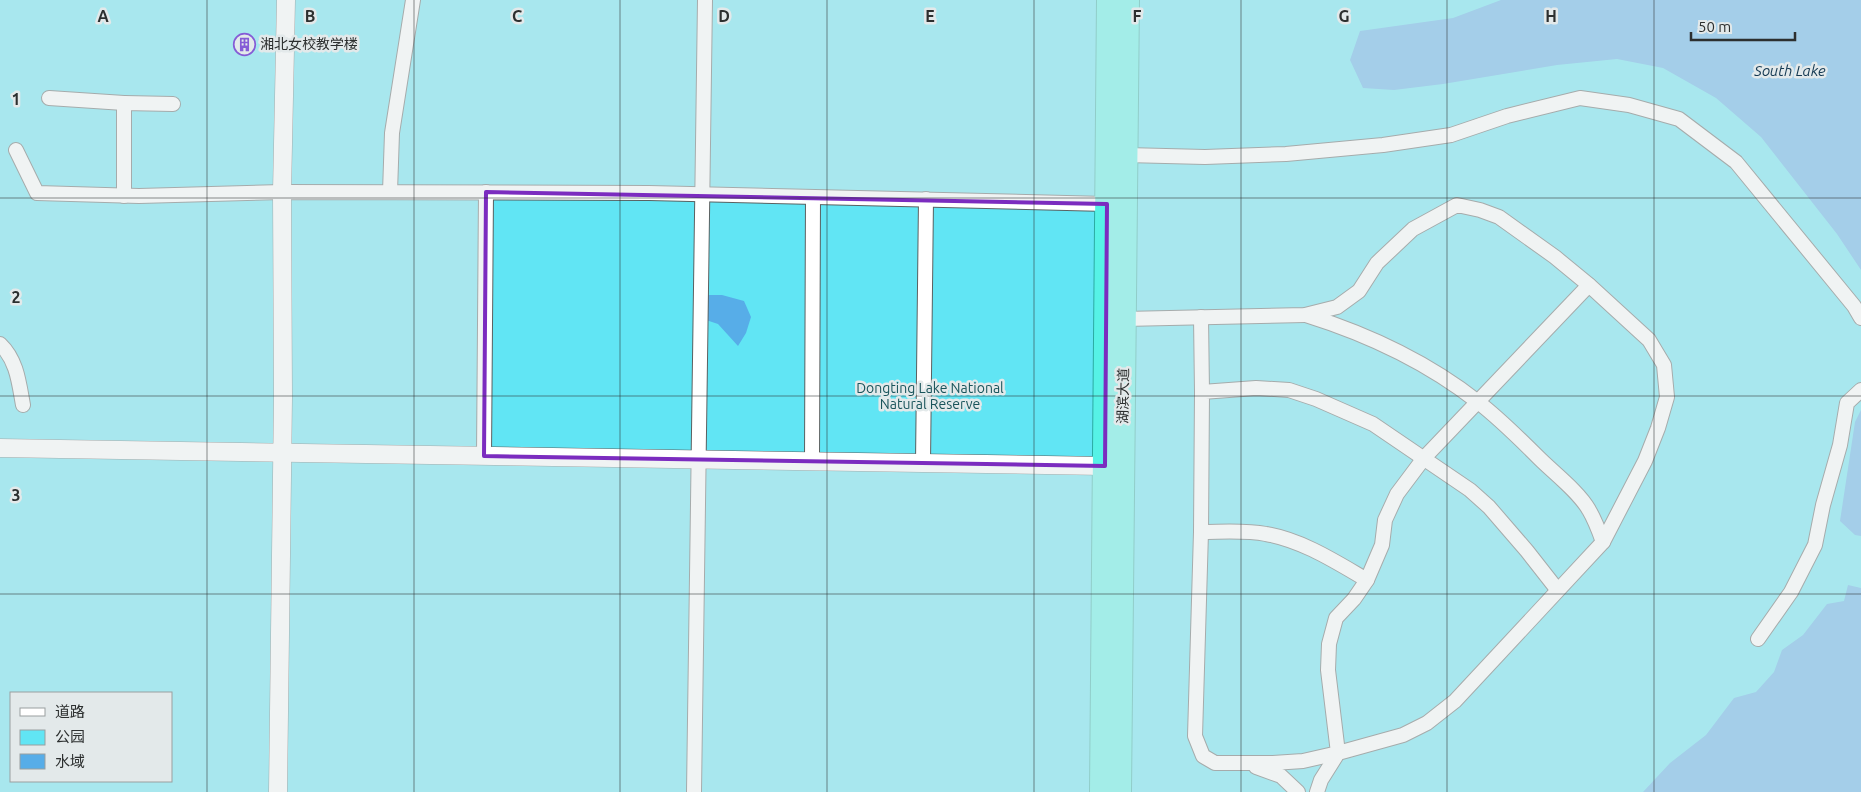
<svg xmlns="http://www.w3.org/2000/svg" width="1861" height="792" font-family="Ubuntu,'Noto Sans SC',sans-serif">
<rect width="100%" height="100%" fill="#e3e9ea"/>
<!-- green -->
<path fill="#61e5f4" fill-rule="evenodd" d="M0,0H1861V792H0ZM11,693H171V781H11Z"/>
<!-- water -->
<g fill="#57ade8">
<polygon points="1501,0 1861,0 1861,270 1837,234 1761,137 1716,98 1663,68 1617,59 1557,65 1443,84 1394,90 1363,88 1350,60 1360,31 1453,18"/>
<polygon points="701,295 722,295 744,301 751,317 746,333 738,346 718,324 694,316"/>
<polygon points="1861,410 1861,536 1855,535 1840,521 1855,422"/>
<polygon points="1848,585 1861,588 1861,792 1643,792 1670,763 1706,735 1734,698 1756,692 1774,672 1782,650 1803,635 1827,604 1844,601"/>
</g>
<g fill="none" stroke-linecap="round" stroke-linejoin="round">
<defs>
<g id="minor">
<polyline points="49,98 124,103"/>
<polyline points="16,150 37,193 139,196 282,192 649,193 1107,204"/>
<polyline points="1126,155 1205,157 1286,154 1383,145 1451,135 1507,116 1580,98 1629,105 1679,119 1736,162 1854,306 1861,318"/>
<polyline points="390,192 392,133 413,0"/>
<polyline points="124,196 124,103 173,104"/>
<path d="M1306,315C1367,334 1427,362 1478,402C1500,419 1520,439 1539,458C1554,473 1579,492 1589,510C1595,520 1599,531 1603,542"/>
<polyline points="1201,317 1202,392"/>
<polyline points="1124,319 1305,315 1337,307 1359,291 1377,263 1413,229 1457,205 1480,210 1499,217 1555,257 1589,285 1649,340 1664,365 1667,397 1658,428 1645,461 1603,542 1455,701 1427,723 1403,735 1338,753 1321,780 1317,792"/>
<path d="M0,344C17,360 19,383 23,405"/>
<polyline points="484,456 486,192"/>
<polyline points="812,461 813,197"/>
<polyline points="923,463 926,199"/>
<path d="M1201,532C1222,532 1245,530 1266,534C1302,540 1336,562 1367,580L1382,545L1385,520L1397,494L1424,458L1589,285"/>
<polyline points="1367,580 1354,599 1336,618 1329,644 1328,670 1338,753 1303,761 1273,763 1215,763 1203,756 1195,736 1201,532 1202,392 1256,388 1289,390 1316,399 1373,424 1470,490 1489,507 1527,551 1556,588"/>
<polyline points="1758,639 1791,592 1815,545 1823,505 1840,445 1847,403 1861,390"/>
<polyline points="1256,767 1281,776 1298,792"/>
<polyline points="694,792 705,0"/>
</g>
<g id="tertiary">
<polyline points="0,448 1105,466"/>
<polyline points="278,792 283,397 282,192 286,0"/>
</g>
<g id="trunk">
<polyline points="1102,792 1109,0"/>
<polyline points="1119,792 1127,0"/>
</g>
</defs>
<!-- minor casing -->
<use href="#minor" stroke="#5b6161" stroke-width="16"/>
<!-- tertiary casing -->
<use href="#tertiary" stroke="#5b6161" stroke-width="19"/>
<!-- trunk casing -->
<use href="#trunk" stroke="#2caba2" stroke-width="26"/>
<!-- minor -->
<use href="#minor" stroke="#fff" stroke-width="14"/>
<!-- tertiary -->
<use href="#tertiary" stroke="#fff" stroke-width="18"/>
<!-- trunk -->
<use href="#trunk" stroke="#56f2e6" stroke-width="24"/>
</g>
<!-- marked area -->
<path d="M0 0H1861V792H0ZM486,192L1107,204L1105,466L484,456Z" fill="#e3e9ea" fill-opacity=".55" fill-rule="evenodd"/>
<path fill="none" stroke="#7b2cbf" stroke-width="4" stroke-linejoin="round" d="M486,192L1107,204L1105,466L484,456Z"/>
<!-- grid -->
<path fill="none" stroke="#2c2f2f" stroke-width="1" stroke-opacity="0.55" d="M207,0V792M414,0V792M620,0V792M827,0V792M1034,0V792M1241,0V792M1447,0V792M1654,0V792M0,198H1861M0,396H1861M0,594H1861"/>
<!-- icons -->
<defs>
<symbol id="building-ring" viewBox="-11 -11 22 22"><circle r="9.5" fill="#e3e9ea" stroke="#855cd6" stroke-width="1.5"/><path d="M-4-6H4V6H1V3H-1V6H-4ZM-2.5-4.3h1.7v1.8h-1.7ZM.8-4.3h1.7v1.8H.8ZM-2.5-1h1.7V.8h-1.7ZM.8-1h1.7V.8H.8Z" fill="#855cd6"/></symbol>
</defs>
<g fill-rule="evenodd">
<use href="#building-ring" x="232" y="32" width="25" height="25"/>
</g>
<g text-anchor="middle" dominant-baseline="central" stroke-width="5" stroke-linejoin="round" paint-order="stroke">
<!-- poi labels -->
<g font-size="14" fill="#2c2f2f" stroke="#e3e9ea" text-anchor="start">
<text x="260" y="44">湘北女校教学楼</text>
</g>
<!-- park labels -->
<g font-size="14" fill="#19545b" stroke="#e3e9ea">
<text x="930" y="388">Dongting Lake National<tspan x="930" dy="16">Natural Reserve</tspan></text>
</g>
<!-- street labels -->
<g font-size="14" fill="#2c2f2f" stroke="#e3e9ea">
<text transform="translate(1123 396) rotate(-89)">湖滨大道</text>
</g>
<!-- water labels -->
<g font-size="15" font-style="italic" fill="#143952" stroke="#e3e9ea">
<text x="1790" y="70">South Lake</text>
</g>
</g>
<g font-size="16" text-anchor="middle" font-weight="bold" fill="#2c2f2f" stroke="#e3e9ea" stroke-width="5" stroke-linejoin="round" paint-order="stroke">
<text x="103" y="22">A</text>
<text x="310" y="22">B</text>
<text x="517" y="22">C</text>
<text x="724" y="22">D</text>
<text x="930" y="22">E</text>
<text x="1137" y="22">F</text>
<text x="1344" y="22">G</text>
<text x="1551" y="22">H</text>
<text x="16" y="105">1</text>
<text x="16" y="303">2</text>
<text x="16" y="501">3</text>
</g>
<!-- legend -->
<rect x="10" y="692" width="162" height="90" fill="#e3e9ea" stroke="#9a9f9f"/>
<rect x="20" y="708" width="25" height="8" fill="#ffffff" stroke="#9a9f9f"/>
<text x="55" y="717" font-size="15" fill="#2c2f2f">道路</text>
<rect x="20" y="730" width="25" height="15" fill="#61e5f4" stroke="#9a9f9f"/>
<text x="55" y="742" font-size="15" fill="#2c2f2f">公园</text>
<rect x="20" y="754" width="25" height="15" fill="#57ade8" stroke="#9a9f9f"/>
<text x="55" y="767" font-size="15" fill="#2c2f2f">水域</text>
<!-- scale -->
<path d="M1691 32v8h104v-8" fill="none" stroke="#2c2f2f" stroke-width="2.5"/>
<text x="1698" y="32" font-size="15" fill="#2c2f2f" stroke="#e3e9ea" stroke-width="4" paint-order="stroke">50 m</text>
</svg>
